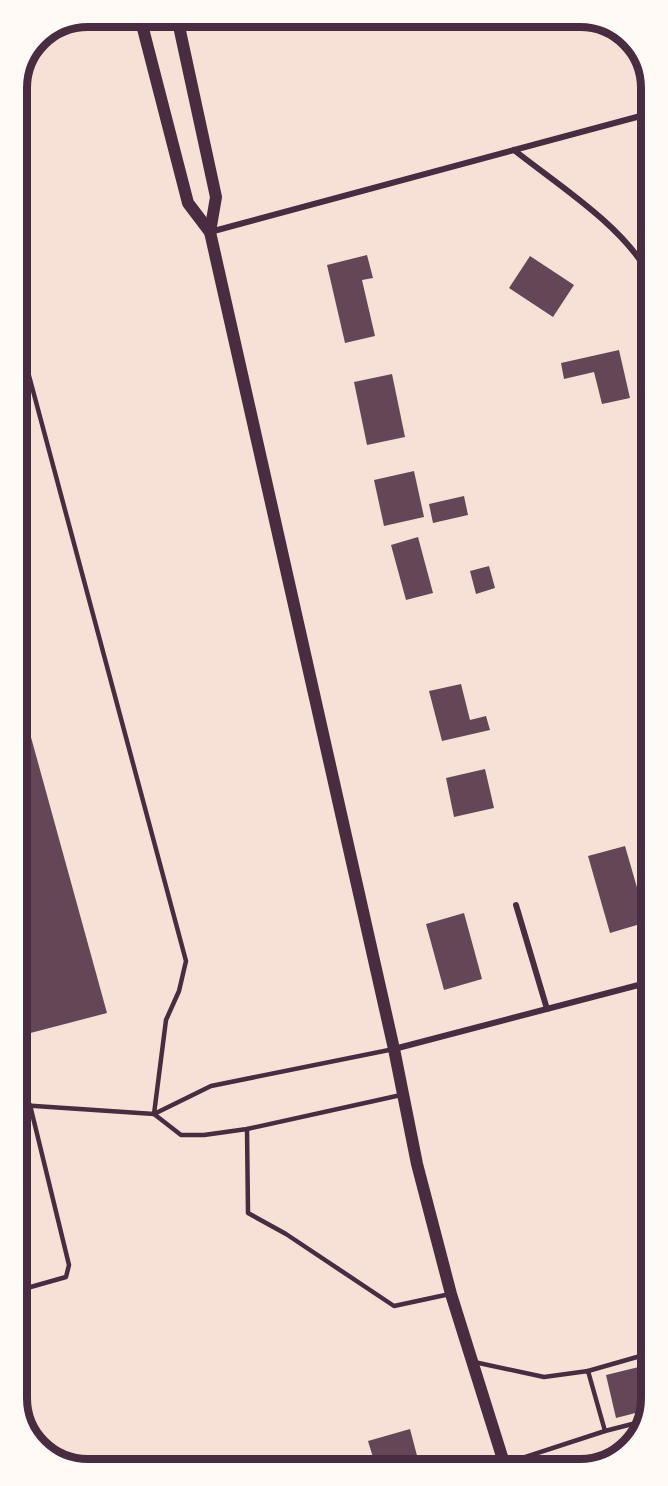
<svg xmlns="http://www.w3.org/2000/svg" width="668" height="1486" font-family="Commissioner,sans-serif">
<rect width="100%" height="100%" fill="#f7e1d7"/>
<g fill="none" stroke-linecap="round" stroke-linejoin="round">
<!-- stream -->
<polyline stroke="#dcb8b0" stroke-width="7" points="614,28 619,36 636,50"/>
</g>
<!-- building -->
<g fill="#644757">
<polygon points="367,255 373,278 362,280 375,336 345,343 327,265"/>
<polygon points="530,256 574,285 553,317 509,288"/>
<polygon points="619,350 630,398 602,404 594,372 564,379 561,363"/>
<polygon points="392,374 405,437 367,445 354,382"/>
<polygon points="414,471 424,517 384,526 374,480"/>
<polygon points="464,496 468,515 433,523 429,504"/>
<polygon points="418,537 433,593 406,600 391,545"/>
<polygon points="489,566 495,588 476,594 470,571"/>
<polygon points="461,684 470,720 486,716 490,730 442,741 429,691"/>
<polygon points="18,690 107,1013 19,1036"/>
<polygon points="485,769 494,808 454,817 446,778"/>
<polygon points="625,846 647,922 610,933 588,856"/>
<polygon points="464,913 482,979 444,990 426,924"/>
<polygon points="651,1364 651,1398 647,1410 616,1418 606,1375"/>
<polygon points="410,1429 420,1467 385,1467 384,1461 375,1464 368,1441"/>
<polygon points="296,1460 298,1468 284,1468 283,1463"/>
</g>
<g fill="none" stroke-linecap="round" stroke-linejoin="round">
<!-- service -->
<g stroke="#4a2c40" stroke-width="4.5">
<polyline points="17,331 186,961 179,991 166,1020 154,1114"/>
<polyline points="20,1105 154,1114 211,1086 394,1049"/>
<polyline points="154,1114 181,1135 204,1135 247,1129 401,1095"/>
<polyline points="247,1129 248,1213 286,1234 394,1306 450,1294"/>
<polyline points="20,1290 66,1277 69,1265 30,1105"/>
<polyline points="474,1362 544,1377 588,1371 605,1431 507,1463"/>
<polyline points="588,1371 651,1353"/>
<polyline points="605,1431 644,1421"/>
</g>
<!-- minor -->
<g stroke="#4a2c40" stroke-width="6">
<path d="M514,150C558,185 619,223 648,272"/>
<polyline points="210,232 648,114"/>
<polyline points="516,905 547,1009"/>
<polyline points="394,1049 650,982"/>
</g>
<!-- secondary -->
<g stroke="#4a2c40" stroke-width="12">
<polyline points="140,17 188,203 210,232"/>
<polyline points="177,17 216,197 210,232 394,1049 417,1164 451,1294 505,1466"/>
</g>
</g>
<!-- crop -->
<path d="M0 0H668V1486H0ZM88 27H580A61 61 0 0 1 641 88V1398A61 61 0 0 1 580 1459H88A61 61 0 0 1 27 1398V88A61 61 0 0 1 88 27Z" fill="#fffaf5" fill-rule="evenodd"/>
<path fill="none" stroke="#4a2c40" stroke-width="8" d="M88 27H580A61 61 0 0 1 641 88V1398A61 61 0 0 1 580 1459H88A61 61 0 0 1 27 1398V88A61 61 0 0 1 88 27Z"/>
</svg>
